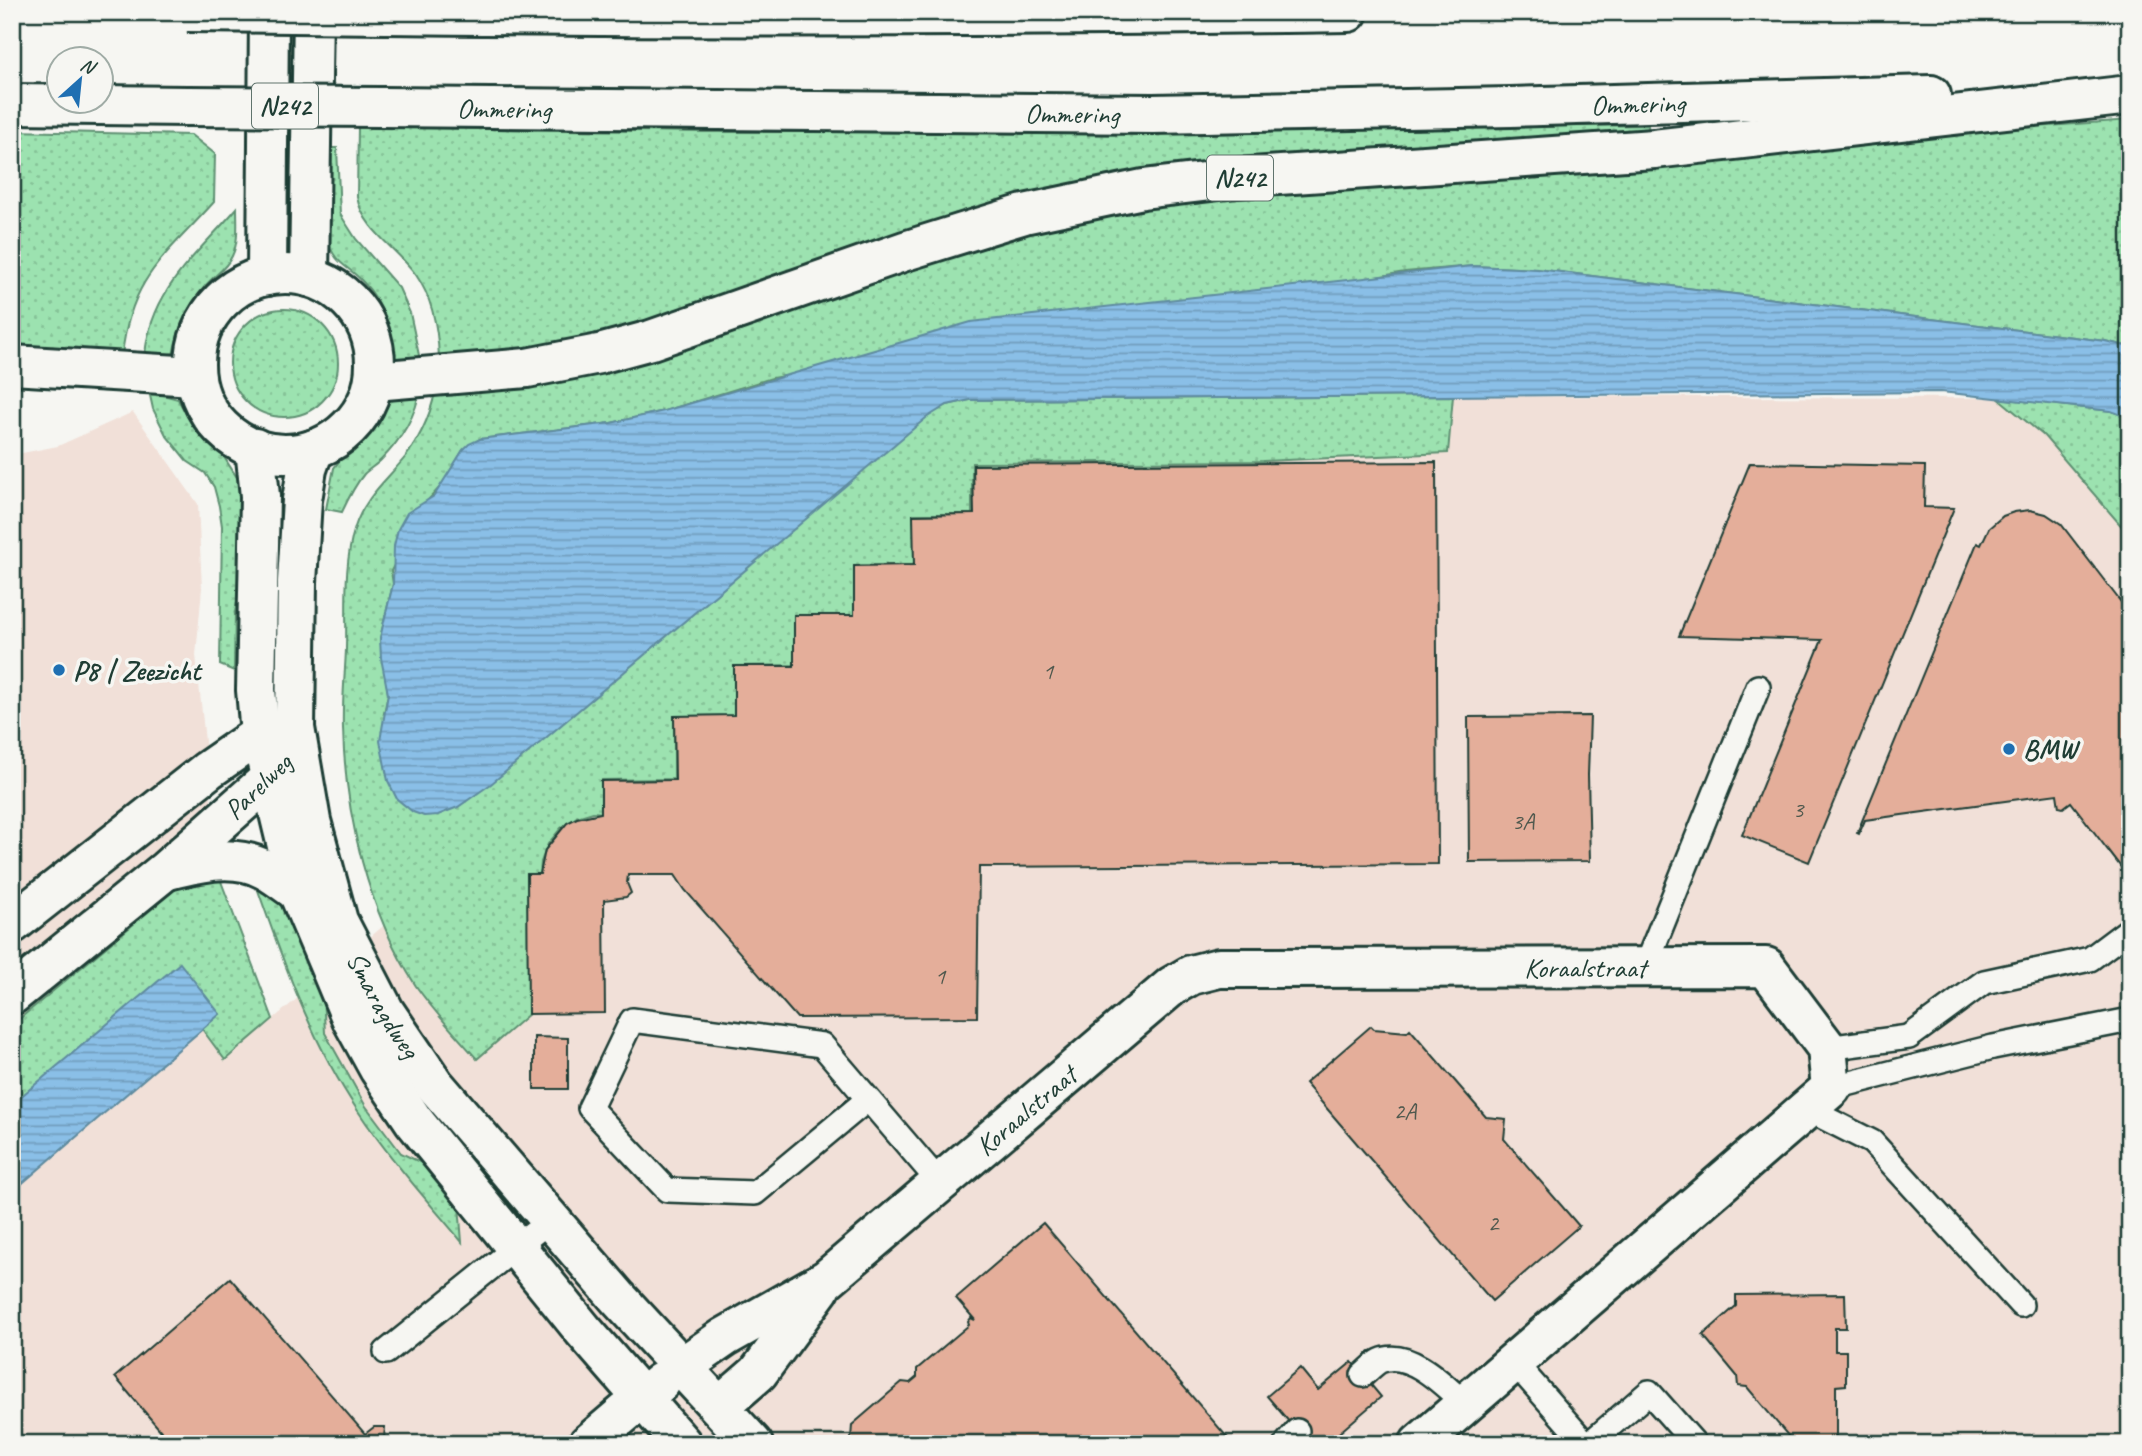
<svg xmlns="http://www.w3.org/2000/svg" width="2142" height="1456" font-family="Caveat,sans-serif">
<defs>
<pattern id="grass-dots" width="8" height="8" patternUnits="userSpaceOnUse" patternTransform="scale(1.75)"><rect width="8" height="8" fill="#9ce2b0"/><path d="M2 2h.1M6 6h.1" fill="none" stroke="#86c398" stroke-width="1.8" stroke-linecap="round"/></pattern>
<pattern id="water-rules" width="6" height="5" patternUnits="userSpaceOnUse" patternTransform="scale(1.75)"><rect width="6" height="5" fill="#8abfe7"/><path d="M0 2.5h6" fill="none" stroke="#709cbc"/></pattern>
</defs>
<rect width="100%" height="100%" fill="#f6f6f2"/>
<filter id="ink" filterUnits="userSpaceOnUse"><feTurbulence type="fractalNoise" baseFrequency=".0143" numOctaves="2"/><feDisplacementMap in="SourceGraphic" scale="14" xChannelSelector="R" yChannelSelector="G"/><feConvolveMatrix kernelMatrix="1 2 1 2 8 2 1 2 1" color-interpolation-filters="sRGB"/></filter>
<g filter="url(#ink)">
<!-- built -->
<polygon fill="#f1e0d8" points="1453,396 1998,398 2044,436 2130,537 2130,1444 12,1444 12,455 58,446 133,412 198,504 202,588 196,655 219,876 273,1019 906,485 970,400"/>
<!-- grass -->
<g fill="url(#grass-dots)" stroke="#5e9072" stroke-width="2">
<path d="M2130,120V347L2105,341L1537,269L1472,266L1405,272L772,378L664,411L611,423L480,439L463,450L442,485L427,501L391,571L393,584L380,638L388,694L384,713L947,405L970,400L1453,396L1448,453L1263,461L972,463V514H914V565H856L855,615L795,665L736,666V716H674V779L602,780V813L593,812L577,817L561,828L548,844L541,862L530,1013L477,1059C456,1035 434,1012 416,986C368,912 345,816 343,728C342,702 345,675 346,649C347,610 343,565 355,527C365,496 388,479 407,455C423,433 433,408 437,382L1072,212L1940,134Z"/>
<path d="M1648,125L1649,139L1263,164L578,345L439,358C438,330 433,299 416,275C398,249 363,230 357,197L358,127L704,132H1096Z"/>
<path d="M12,131L191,135L215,154L214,202C165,257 131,276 122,355L12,351Z"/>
<path d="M323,148H337L340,214L356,239L399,288L410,313L420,360L394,359C389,331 385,305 364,283C346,263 336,267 326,237Z"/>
<path d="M237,208C237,223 239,242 232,256C226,269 216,274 207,284C187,306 178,327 173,356L145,355C151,289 197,255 237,208Z"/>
<circle cx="284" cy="363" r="54"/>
<path d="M420,388C417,415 400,441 381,460C376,465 369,469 364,474C355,485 348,499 342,512L326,509L334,468L344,455L371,426L392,397Z"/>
<polygon points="149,391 178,399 192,425 207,442 222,454 245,490 244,567 235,612 234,671 220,665 222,526 219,506 214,487 205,473 187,461 166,435 153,409"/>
<polygon points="1998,398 2111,411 2130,418 2130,536 2044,436"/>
<polygon points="219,876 273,1019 225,1060 202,1029 220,1013 12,1104 12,1025 177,888 198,877"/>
<path d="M253,876L293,911L323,993L325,1033L365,1105L401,1153L434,1169L459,1205L462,1242C426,1199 389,1158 358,1111C310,1040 281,956 253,876Z"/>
</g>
<!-- water -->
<g fill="url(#water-rules)" stroke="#5f8b9f" stroke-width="2">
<polygon points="1472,266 1537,269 2105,341 2130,347 2130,418 2111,411 1941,392 970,400 947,405 926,418 491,784 458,807 438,815 424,816 413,812 397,799 388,781 380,741 388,694 381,658 380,638 393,584 394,546 398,529 407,513 434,496 463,450 469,444 480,439 611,423 664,411 971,322"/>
<polygon points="180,963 220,1014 12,1192 12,1104"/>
</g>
<!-- building -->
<g fill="#e4ae9a" stroke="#1f3d34" stroke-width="2">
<polygon points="1436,462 1438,864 979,867 977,1017 797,1018 685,890 675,875 628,875 627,883 631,893 626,897 604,900 605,1013 528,1014 527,874 540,874 545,850 567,823 577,818 601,813 601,781 675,780 674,716 734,715 734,666 794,666 794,615 854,615 854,566 914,565 913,515 974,514 973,465"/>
<polygon points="1750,463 1925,466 1924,507 1954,508 1809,862 1742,835 1822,640 1679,636"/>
<polygon points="2030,510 2046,514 2061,524 2130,614 2130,879 2071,802 2063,808 2059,807 2057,794 1865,820 1859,834 1857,833 1977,543 1981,545 1989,528 2003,516 2014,512"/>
<polygon points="1590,716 1588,775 1590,861 1469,862 1468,717"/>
<polygon points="1371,1026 1374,1029 1407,1032 1410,1029 1486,1117 1506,1119 1504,1139 1579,1226 1492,1301 1305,1083"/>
<polygon points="534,1037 568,1038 568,1089 534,1089"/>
<polygon points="1043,1223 1233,1444 855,1444 851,1439 852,1425 902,1382 910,1383 917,1377 917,1369 969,1325 968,1322 971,1318 975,1320 956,1298"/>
<polygon points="230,1278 365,1434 374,1427 385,1427 384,1438 378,1444 172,1444 115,1377"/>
<polygon points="1845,1294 1846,1328 1835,1328 1835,1351 1846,1351 1846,1385 1836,1386 1836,1444 1795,1444 1747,1387 1738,1386 1737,1376 1703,1335 1736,1306 1736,1295"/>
<polygon points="1352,1362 1381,1397 1326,1444 1308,1444 1267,1396 1300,1368 1318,1390"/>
</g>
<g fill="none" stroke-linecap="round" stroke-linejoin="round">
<defs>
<g id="service">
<polyline points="1645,967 1758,687"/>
<polyline points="1827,1048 1909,1037 1984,982 2090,959 2130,929"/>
<polyline points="1831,1088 1993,1047 2130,1020"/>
<polyline points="867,1100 755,1193 667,1190 590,1108 632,1020 822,1045 940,1183"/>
<polyline points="1807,1109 1872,1142 2021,1305"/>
<polyline points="386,1352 550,1220"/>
<polyline points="1514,1362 1586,1444"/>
<path d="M1363,1375C1368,1371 1374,1364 1380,1361C1409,1348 1446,1387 1465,1404"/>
<polyline points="1286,1444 1297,1431"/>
<polyline points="1589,1444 1649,1392 1695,1444"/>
</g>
<g id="minor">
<path d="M168,870C200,862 235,853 266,870C277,876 288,885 298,892"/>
<polyline points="12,924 208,770 260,734 297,747 269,779 166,870 12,995"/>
<path id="s1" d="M683,1366L725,1337L827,1279L1172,986L1191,975L1219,968L1766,967L1827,1048L1831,1088L1419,1444"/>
<polyline points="720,1406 758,1373 820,1289"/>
</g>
<g id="tertiary">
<polyline points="255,448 260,496 256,690 260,734 298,892 329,965 352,1020 379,1069 414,1121 583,1330 682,1444"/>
<path id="s2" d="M314,449L307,469L302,500L297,582L295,728L311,821L338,921L385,1012L434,1084L618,1298L753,1444"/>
<polyline points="588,1444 661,1382"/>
</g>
<g id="trunk">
<path d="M386,14C707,18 1027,17 1348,12"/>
<polyline points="12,104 187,106"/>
<path id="s3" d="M382,107L1153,114L1511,107L1931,95"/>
<circle cx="285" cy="364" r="90"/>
<polyline points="267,276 269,12"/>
<polyline points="309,277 313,12"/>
<polyline points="12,365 195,376"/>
<polyline points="374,381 527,368 599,354 651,340 905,251 1024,214 1143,189 1237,178 1654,149 2130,95"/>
</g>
</defs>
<!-- service casing -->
<use href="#service" stroke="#1f3d34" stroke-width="28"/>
<!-- minor casing -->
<use href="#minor" stroke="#1f3d34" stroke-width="44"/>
<!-- tertiary casing -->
<use href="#tertiary" stroke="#1f3d34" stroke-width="44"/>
<!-- trunk casing -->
<use href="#trunk" stroke="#1f3d34" stroke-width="44"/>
<!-- service -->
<use href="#service" stroke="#f6f6f2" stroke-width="23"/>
<!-- minor -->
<use href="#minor" stroke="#f6f6f2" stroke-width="38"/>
<!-- tertiary -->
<use href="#tertiary" stroke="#f6f6f2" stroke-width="38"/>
<!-- trunk -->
<use href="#trunk" stroke="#f6f6f2" stroke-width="38"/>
<defs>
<g id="trunk-bridge">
<polyline points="187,12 386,14"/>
<polyline points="187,106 382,107"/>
</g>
</defs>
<!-- trunk-bridge casing -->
<use href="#trunk-bridge" stroke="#1f3d34" stroke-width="44" stroke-linecap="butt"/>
<!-- trunk-bridge -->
<use href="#trunk-bridge" stroke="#f6f6f2" stroke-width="38"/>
</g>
</g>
<!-- markers -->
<g fill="#1f6fb2" stroke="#f6f6f2" stroke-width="2.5">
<circle cx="59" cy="670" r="7"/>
<circle cx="2009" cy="749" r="7"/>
</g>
<g text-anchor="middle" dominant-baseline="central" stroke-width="7" stroke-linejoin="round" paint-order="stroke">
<!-- number labels -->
<g font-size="24" fill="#50594e">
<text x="1048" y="671">1</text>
<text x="1798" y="809">3</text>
<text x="1523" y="821">3A</text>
<text x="940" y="976">1</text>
<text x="1405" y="1111">2A</text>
<text x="1493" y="1223">2</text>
</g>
<!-- shield labels -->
<g fill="#f6f6f2" stroke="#60746d" stroke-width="2">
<rect x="252" y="83.5" width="66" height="45" rx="5"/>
<rect x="1207" y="155.5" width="66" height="45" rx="5"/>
</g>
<g font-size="26" font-weight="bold" fill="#1f3d34">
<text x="285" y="106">N242</text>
<text x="1240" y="178">N242</text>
</g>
<!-- street labels -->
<g font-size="28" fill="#1f3d34" stroke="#f6f6f2">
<text stroke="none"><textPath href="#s3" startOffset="1256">Ommering</textPath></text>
<text stroke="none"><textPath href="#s3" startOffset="122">Ommering</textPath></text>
<text stroke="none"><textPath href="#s3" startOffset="690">Ommering</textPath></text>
<text transform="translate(258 786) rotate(-44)">Parelweg</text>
<text stroke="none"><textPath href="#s1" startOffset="1038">Koraalstraat</textPath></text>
<text stroke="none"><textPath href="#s2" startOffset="574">Smaragdweg</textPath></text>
<text stroke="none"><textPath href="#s1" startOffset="429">Koraalstraat</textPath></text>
</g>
<!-- poi labels -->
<g font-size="28" font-weight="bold" fill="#1f3d34" stroke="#f6f6f2" text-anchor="start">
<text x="73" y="670">P8 | Zeezicht</text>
<text x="2023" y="749">BMW</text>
</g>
</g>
<!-- margin -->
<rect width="2142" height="1456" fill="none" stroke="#f6f6f2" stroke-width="42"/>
<rect x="21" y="21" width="2100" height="1414" fill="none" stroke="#1f3d34" stroke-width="2.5" filter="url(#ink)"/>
<!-- north arrow -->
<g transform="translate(80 80) rotate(27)"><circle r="33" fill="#f6f6f2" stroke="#a0aca6" stroke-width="2"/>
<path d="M0-5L12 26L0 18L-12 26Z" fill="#1f6fb2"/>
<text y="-10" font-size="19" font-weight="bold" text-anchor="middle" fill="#1f3d34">N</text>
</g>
</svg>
